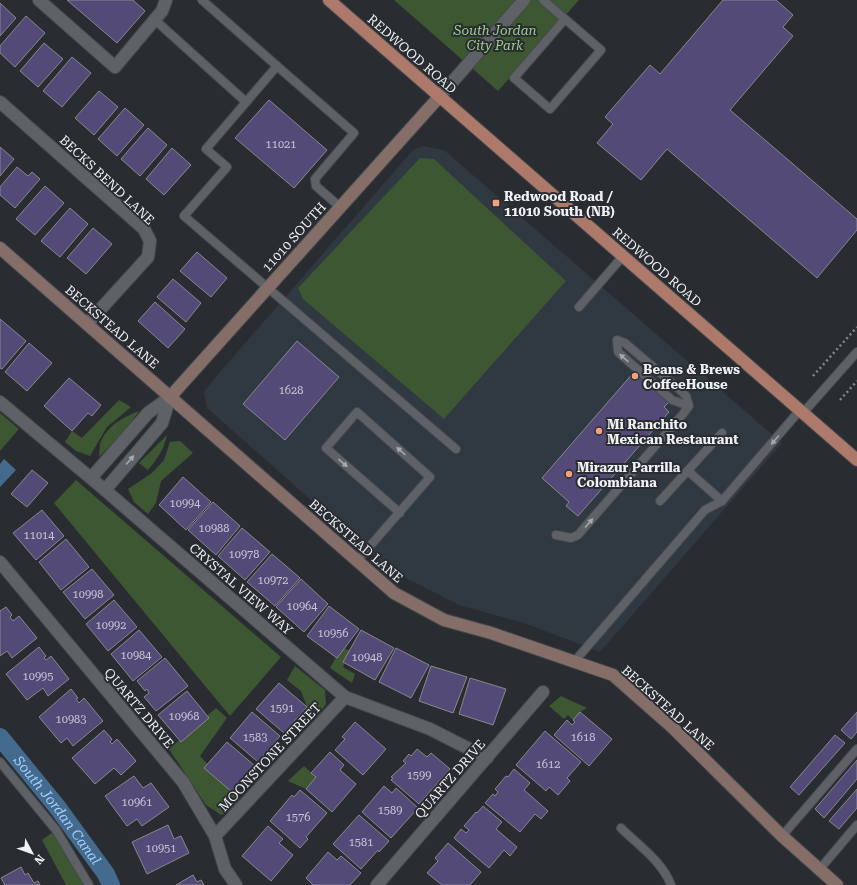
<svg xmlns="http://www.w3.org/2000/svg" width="857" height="885" font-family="'Roboto Serif',serif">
<rect width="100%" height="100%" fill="#292d31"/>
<!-- built -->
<polygon fill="#303841" points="423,146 444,150 782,443 600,652 527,624 459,605 390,570 207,408 204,392 220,372 413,150"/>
<!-- green -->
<g fill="#3c5732">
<polygon points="394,0 579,0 498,91"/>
<polygon points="420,158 434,159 566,281 444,419 303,299 298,288"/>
<polygon points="119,400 131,407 107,427 90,456 76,451 65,442 72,431 82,438"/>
<path d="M139,411L125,431L99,457C100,452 99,445 101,441C108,425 124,417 139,411Z"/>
<polygon points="0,413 19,429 0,451"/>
<path d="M167,435C164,450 157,459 148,470L139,463Z"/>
<polygon points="180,441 193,453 161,481 156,503 148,514 134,502 128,489 152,473 164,460 170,442"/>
<polygon points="76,480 281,657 230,716 54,503"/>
<polygon points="342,647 350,651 343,667 355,674 352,683 330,668"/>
<polygon points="295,666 325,690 326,704 318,716 307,707 301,691 287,680"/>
<polygon points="561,696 587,708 580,712 573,720 568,715 564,719 549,706"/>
<polygon points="216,708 227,718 200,756 241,801 231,811 221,815 206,805 169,749"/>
<polygon points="304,766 316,777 306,789 288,781"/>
<polygon points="56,830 89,885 66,885 42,840"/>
</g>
<!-- water -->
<polygon fill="#446a8e" points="4,459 16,470 0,487 0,464"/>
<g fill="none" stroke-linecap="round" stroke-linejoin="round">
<!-- canal -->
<path stroke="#446a8e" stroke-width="18" id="s1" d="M0,737L58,808L106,874L111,885"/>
</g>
<!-- building -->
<g fill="#534a77" stroke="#88878d">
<polygon points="67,0 133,0 145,11 117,43"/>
<polygon points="723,0 776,0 793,15 783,27 793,36 730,110 857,219 857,230 817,278 667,149 641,180 597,143 613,124 605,117 650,65 660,74"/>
<polygon points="0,3 16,18 0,36"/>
<polygon points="26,16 45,33 15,67 0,53 0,46"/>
<polygon points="44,43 63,59 38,87 20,71"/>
<polygon points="72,57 91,73 62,107 43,91"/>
<polygon points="99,91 118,107 94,135 75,118"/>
<polygon points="269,100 327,150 294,188 235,138"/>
<polygon points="125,108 144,125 117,156 98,139"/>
<polygon points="148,128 167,145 140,176 121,159"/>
<polygon points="0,147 14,159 0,176"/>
<polygon points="172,148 191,165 164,195 146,179"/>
<polygon points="17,167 28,176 32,172 40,179 15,208 0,195 0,187"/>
<polygon points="45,186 64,203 35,235 16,219"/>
<polygon points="70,208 88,224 60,257 41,241"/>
<polygon points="93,228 112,244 86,274 67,258"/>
<polygon points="197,252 227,278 211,297 180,271"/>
<polygon points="173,279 201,303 186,322 157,297"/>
<polygon points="155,302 185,329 168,348 138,321"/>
<polygon points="0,319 26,341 2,369 0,368"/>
<polygon points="297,341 339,377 285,440 243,404"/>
<polygon points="29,343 52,363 27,391 5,372"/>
<polygon points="634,372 669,402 664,407 669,412 578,516 566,506 569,502 542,478"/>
<polygon points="69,378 101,405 92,416 88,413 72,431 44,406"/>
<polygon points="32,470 48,483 27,507 11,494"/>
<polygon points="183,477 211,502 186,530 159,505"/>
<polygon points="213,502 240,526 216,555 188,530"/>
<polygon points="42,510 64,536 36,560 13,533"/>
<polygon points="242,528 270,552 245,580 218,556"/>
<polygon points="66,539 89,567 61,590 39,562"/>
<polygon points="272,554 300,578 275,606 247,582"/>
<polygon points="92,569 114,595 85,619 63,592"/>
<polygon points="301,579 328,604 304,632 276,607"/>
<polygon points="114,600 137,627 108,651 86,624"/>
<polygon points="329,606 359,629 337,658 307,636"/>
<polygon points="6,607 12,615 10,617 13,621 19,616 37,638 12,658 7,651 0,656 0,611"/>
<polygon points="139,630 162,657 133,681 111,654"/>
<polygon points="361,630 394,648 375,680 343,662"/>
<polygon points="39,647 46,656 44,658 46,660 51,656 69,679 48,696 43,688 27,700 6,674"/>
<polygon points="396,648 429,665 411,698 379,682"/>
<polygon points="165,658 188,686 156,711 144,697 149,693 147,689 145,691 137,681"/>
<polygon points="431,666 467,677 453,713 419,701"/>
<polygon points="470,678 506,689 493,725 459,714"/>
<polygon points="279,683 307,707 284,733 256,709"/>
<polygon points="71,689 78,698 76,699 79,703 84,698 103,721 73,746 67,738 61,743 39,717"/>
<polygon points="187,691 209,718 181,742 158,715"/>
<polygon points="252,712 280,736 258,762 230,738"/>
<polygon points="580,712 612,739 589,766 554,735 567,720 572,725 575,722 573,720"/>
<polygon points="857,712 857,732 851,739 841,730"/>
<polygon points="355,722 386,749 363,775 335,750 345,739 342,737"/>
<polygon points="104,730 112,739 110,742 112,744 117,739 136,761 121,775 114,768 95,784 72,758"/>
<polygon points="545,731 581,762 567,778 570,781 558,795 549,787 546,791 516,765"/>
<polygon points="835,735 845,743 799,795 790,787"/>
<polygon points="227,742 255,766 232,792 204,768"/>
<polygon points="417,749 427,757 431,753 450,769 419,804 391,780 393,778 391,777 406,763 403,761 409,754 411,756"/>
<polygon points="330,752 344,765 340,770 356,784 332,812 306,789 316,777 311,773"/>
<polygon points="857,760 857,779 824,818 815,809"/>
<polygon points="514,769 530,783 524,790 548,811 541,819 535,814 520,832 485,803 493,794 495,796 498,792 495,789 506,776 508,777"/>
<polygon points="134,776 143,788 151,783 169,807 142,826 137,819 127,826 105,796"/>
<polygon points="384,786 392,793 396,788 418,808 391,838 362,812"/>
<polygon points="857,789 857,808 839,829 829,821"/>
<polygon points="300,790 327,813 306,837 308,839 300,848 270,821 292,795 294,797"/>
<polygon points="483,806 502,822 496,829 517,847 510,856 504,850 489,868 454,838 461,829 466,833 469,830 464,826 476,812 477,813"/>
<polygon points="359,815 389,841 379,852 378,850 361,869 333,844"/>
<polygon points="168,825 174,839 181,836 189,853 147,874 132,842"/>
<polygon points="268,826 283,839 279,843 293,855 271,881 242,856"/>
<polygon points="448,843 481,872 470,885 442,885 427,873 438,861 435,858"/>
<polygon points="328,852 337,860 341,856 361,873 350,885 313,885 306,878"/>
<polygon points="21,867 25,875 28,873 34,883 38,881 40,885 5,885 1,878"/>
<polygon points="193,875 197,882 201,880 204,885 176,885"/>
</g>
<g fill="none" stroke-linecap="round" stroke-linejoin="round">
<defs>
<g id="lane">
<polyline points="202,0 277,66"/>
<polyline points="543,0 601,50 550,109 514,78 565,19"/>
<polyline points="155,20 246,102"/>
<polyline points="340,207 316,186 315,179 354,133 277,66 206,149 227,167 184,216 456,449"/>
<polyline points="579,307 623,256"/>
<polyline points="803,413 857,352"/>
<polyline points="688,471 722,501"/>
<polyline points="660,501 722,433"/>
<polyline points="556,535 571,538 578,535 683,414 689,406 686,396 679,389 625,343 617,340 618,352 672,400 689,406"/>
<polyline points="357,561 430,477 357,412 326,448 400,513"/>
<polyline points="574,662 705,510 722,501 800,410"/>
<polyline points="0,762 56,830 89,885"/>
<path d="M621,828C638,845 662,861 671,885"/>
<polyline points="782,836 857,749"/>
<polyline points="819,870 857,825"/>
</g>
<g id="street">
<polyline points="39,0 115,67 162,11 166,0"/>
<polyline points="440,96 524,0"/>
<polyline points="0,102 144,229 150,241 148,257 87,324"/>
<polyline points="0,402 105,490 345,697 430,729 487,758"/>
<polyline points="91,478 148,413 170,397"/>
<polyline points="105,490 162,423 170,397"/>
<polyline points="0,562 183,782 215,836 225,869 236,885"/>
<polyline points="215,836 345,697"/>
<polyline points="377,885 543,692"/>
</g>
<g id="secondary">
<polyline points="0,248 394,593 444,620 491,633 613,675 672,727 782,836 837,885"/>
<polyline points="170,397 440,96"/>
</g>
<polyline id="primary" points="329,0 857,460"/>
</defs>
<!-- lane casing -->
<use href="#lane" stroke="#474a4d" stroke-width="10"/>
<!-- street casing -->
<use href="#street" stroke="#474a4d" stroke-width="14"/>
<!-- secondary casing -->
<use href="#secondary" stroke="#474a4d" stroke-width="14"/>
<!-- primary casing -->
<use href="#primary" stroke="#474a4d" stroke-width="14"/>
<!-- path -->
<g stroke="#84878a" stroke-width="2.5" stroke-dasharray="2 3" stroke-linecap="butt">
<polyline points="813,376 857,327"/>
<polyline points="840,400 857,381"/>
</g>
<!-- lane -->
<use href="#lane" stroke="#5e6267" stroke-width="8"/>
<!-- street -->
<use href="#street" stroke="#5e6267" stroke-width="12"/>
<!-- secondary -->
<use href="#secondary" stroke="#856e68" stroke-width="12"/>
<!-- primary -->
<use href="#primary" stroke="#ad796a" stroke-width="12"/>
</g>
<!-- one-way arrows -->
<defs><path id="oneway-solid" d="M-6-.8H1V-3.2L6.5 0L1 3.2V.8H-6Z"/></defs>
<g fill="#a6aaae">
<use href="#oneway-solid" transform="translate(624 358) rotate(-139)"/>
<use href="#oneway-solid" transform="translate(775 440) rotate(130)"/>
<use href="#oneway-solid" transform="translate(401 451) rotate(-138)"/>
<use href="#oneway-solid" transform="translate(130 460) rotate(-49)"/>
<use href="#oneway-solid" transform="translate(343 463) rotate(41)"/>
<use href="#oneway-solid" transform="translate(589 523) rotate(-49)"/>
</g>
<!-- markers -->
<g fill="#f2a17e" stroke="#292d31" stroke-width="1.5">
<rect x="492" y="199" width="8" height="8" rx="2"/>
<circle cx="635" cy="376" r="4"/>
<circle cx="599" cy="431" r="4"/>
<circle cx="569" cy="474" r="4"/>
</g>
<g text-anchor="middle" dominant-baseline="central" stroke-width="4" stroke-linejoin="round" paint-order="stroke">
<!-- number labels -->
<g font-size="11" fill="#c8c7d5">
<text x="281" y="144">11021</text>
<text x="291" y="390">1628</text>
<text x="185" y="503">10994</text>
<text x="214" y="528">10988</text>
<text x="39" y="535">11014</text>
<text x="244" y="554">10978</text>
<text x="273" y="580">10972</text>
<text x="88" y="594">10998</text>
<text x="302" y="606">10964</text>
<text x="111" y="625">10992</text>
<text x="333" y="633">10956</text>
<text x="136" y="655">10984</text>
<text x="367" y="657">10948</text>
<text x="38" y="676">10995</text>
<text x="282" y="708">1591</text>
<text x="184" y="716">10968</text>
<text x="71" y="719">10983</text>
<text x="255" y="737">1583</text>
<text x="583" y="737">1618</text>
<text x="548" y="764">1612</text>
<text x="419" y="775">1599</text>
<text x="137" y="802">10961</text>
<text x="390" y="810">1589</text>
<text x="298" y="817">1576</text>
<text x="361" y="842">1581</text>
<text x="161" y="848">10951</text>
</g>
<!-- park labels -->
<g font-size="13" font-style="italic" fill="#9ecf8d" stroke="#292d31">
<text x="495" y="30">South Jordan<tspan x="495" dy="15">City Park</tspan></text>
</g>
<!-- street labels -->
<g font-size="13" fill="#eff1f4" stroke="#292d31">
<text transform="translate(412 54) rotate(41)">REDWOOD ROAD</text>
<text transform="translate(107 180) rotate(43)">BECKS BEND LANE</text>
<text transform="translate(294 237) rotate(-48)">11010 SOUTH</text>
<text transform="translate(657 267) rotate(41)">REDWOOD ROAD</text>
<text transform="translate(112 327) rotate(41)">BECKSTEAD LANE</text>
<text transform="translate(356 541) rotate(41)">BECKSTEAD LANE</text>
<text transform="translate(241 589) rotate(41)">CRYSTAL VIEW WAY</text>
<text transform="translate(139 708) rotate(50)">QUARTZ DRIVE</text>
<text transform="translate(668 708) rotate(42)">BECKSTEAD LANE</text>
<text transform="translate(270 757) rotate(-47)">MOONSTONE STREET</text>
<text transform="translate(450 779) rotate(-49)">QUARTZ DRIVE</text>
</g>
<!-- poi labels -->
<g font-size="13" font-weight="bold" fill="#eff1f4" stroke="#292d31" text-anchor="start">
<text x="504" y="196">Redwood Road /<tspan x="504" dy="15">11010 South (NB)</tspan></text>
<text x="643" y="369">Beans &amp; Brews<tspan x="643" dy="15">CoffeeHouse</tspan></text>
<text x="607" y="424">Mi Ranchito<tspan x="607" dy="15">Mexican Restaurant</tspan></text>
<text x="577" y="467">Mirazur Parrilla<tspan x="577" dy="15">Colombiana</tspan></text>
</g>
<!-- water labels -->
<g font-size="14" font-style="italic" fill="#a1d0ff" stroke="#292d31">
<text stroke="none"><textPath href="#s1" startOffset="93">South Jordan Canal</textPath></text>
</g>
</g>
<!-- north arrow -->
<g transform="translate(32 853) rotate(131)" stroke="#292d31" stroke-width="3" paint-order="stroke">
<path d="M0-3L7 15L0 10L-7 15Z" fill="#eff1f4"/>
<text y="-6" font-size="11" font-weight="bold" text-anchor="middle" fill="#eff1f4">N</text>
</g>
</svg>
